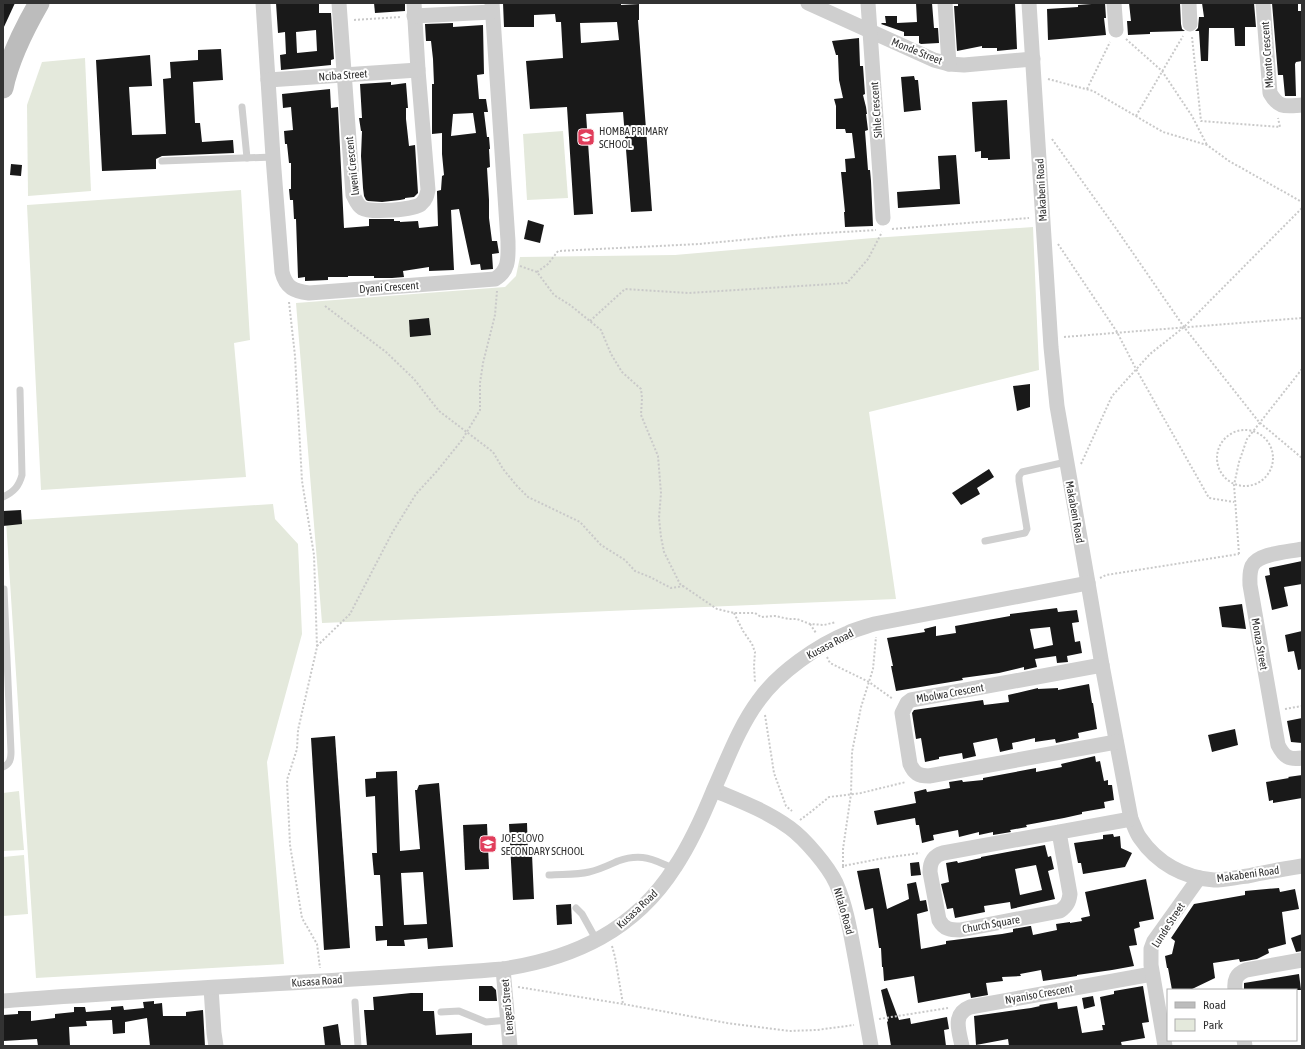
<svg xmlns="http://www.w3.org/2000/svg" width="1305" height="1049" font-family="'Asap Condensed',sans-serif">
<rect width="100%" height="100%" fill="#fff"/>
<!-- green -->
<g fill="#e4e9dc">
<polygon points="85,58 91,191 28,196 27,105 42,62"/>
<polygon points="563,131 568,198 527,200 523,134"/>
<polygon points="241,190 250,340 234,343 246,477 41,490 27,205"/>
<polygon points="1033,227 1039,370 869,412 896,599 322,623 296,303 505,287 516,276 520,257 675,255 873,238"/>
<polygon points="273,504 275,519 298,544 302,634 267,762 284,964 36,978 6,521"/>
<polygon points="19,791 24,850 3,851 3,793"/>
<polygon points="24,855 28,914 3,916 3,857"/>
</g>
<!-- building -->
<g fill="#191919" fill-rule="evenodd">
<polygon points="3,3 15,3 3,29"/>
<path d="M276,3H319V13H331L334,59L331,60V65L281,70L280,55L286,54L285,32L278,33ZM316,30L317,51L297,53L296,32Z"/>
<polygon points="374,3 405,3 405,11 375,13"/>
<path d="M503,3H621V5L639,4V20H638L652,211L631,212L623,112L586,114L593,214L574,215L567,107L530,109L526,61L563,58L561,22H556L555,14L534,15V27H504ZM617,22L619,40L581,43L580,23Z"/>
<polygon points="916,3 932,3 934,28 938,28 939,43 921,44 919,43 919,36 904,36 904,32 881,24 882,23 886,23 885,16 897,16 897,23 917,22"/>
<polygon points="958,3 1015,3 1017,49 997,51 997,48 982,48 982,46 957,51 954,6 958,6"/>
<polygon points="1105,3 1106,18 1104,18 1106,35 1048,40 1047,9 1078,7 1078,5"/>
<polygon points="1129,3 1180,3 1181,24 1182,29 1185,31 1150,32 1150,34 1128,35 1127,21 1131,21"/>
<polygon points="1202,3 1254,3 1256,27 1245,27 1245,46 1235,46 1234,28 1209,28 1208,61 1201,61 1199,31 1195,31 1198,28 1199,17 1204,17"/>
<polygon points="1272,3 1298,3 1298,11 1302,11 1302,61 1296,62 1295,64 1296,96 1285,96 1283,75 1278,75"/>
<path d="M453,23V27L483,25L484,74L477,75L479,99H486L488,112H484L487,137H489L490,149H489L490,167L487,168L489,200V218L492,241H497L499,253L492,254L493,269L481,270L480,264L471,265L459,209L451,210L454,270L429,271V267L403,271L404,277L392,278H374V276H348V277H328V280L305,281V277L298,278L296,219H294L293,200H290L289,189H291V163H289L287,144H285L284,131L293,130L291,107L283,108L282,94L330,89L331,108L338,107L344,228L369,226V219H394V221H400V222L418,221L419,228L438,226L437,193V191L441,190L442,176L444,175L442,154V133L432,134V84H434L433,59L431,41H426L425,24ZM473,113L476,133L451,136L453,114Z"/>
<polygon points="859,38 860,66 863,66 865,94 863,95 866,107 867,114 866,114 868,130 865,131 868,170 870,170 871,181 873,226 845,227 844,212 845,212 841,172 846,172 845,159 855,158 852,133 846,133 845,129 836,129 836,106 834,99 843,98 839,80 838,55 836,55 832,41"/>
<polygon points="221,49 223,80 193,82 195,123 200,123 202,142 233,140 234,153 162,156 156,159 156,169 102,171 96,60 150,55 152,86 129,87 132,135 166,134 163,79 171,78 170,62 198,60 198,50"/>
<polygon points="914,76 915,80 918,80 921,110 904,112 901,77"/>
<polygon points="391,82 391,85 406,83 408,108 406,108 406,119 409,146 415,145 418,193 414,197 405,198 405,199 400,200 382,202 368,201 366,200 364,196 363,188 361,156 362,131 361,131 359,118 362,118 360,84"/>
<polygon points="1007,100 1010,159 988,160 988,158 981,158 981,151 975,152 972,102"/>
<polygon points="956,155 960,204 898,208 897,192 940,189 938,156"/>
<polygon points="11,164 22,165 21,176 10,175"/>
<polygon points="528,220 544,225 540,243 524,239"/>
<polygon points="429,318 431,335 410,337 409,320"/>
<polygon points="1030,384 1030,407 1017,411 1013,386"/>
<polygon points="989,469 994,477 977,488 980,494 961,505 952,493"/>
<polygon points="21,510 22,524 3,526 3,511"/>
<polygon points="1302,561 1302,584 1284,587 1288,606 1272,610 1265,576 1270,575 1269,568"/>
<polygon points="1242,604 1246,629 1222,627 1219,607"/>
<path d="M1057,608L1058,612L1077,610L1079,622L1072,623L1075,642L1080,641L1082,653L1067,656L1068,662L1057,663L1056,656L1035,659L1037,667L1024,670V667L999,673L962,678L963,680L896,691L891,666H893L887,638L925,632L924,629L936,626V636L956,633L955,626L1010,616V614ZM1050,627L1053,645L1034,649L1030,629Z"/>
<polygon points="1302,631 1302,669 1298,670 1294,651 1288,652 1285,635"/>
<polygon points="1089,684 1092,703 1093,703 1097,729 1078,733 1079,738 1056,743 1055,739 1035,742 1035,738 1012,743 1013,749 1000,752 997,738 973,743 976,756 963,759 962,753 939,757 939,759 925,762 921,738 916,739 912,713 914,710 983,700 984,705 1009,702 1008,695 1038,688 1038,689 1058,688 1058,690"/>
<polygon points="1302,718 1302,743 1291,742 1287,721"/>
<polygon points="1235,729 1238,745 1212,752 1208,735"/>
<polygon points="335,736 350,948 324,950 311,738"/>
<polygon points="1095,756 1096,762 1100,761 1104,781 1108,780 1108,785 1112,785 1114,800 1104,802 1105,808 1082,812 1082,814 1064,818 1026,825 1027,827 1010,830 1011,832 993,835 993,832 979,835 979,832 959,837 958,830 933,835 934,840 922,843 919,825 916,825 915,818 877,825 874,811 916,803 914,792 926,789 927,792 950,788 949,782 962,780 963,782 983,780 983,778 1036,768 1036,772 1062,767 1061,764"/>
<path d="M397,771L400,851L420,849L415,790H417L419,785L439,783L453,947L428,949L427,938L404,940L405,946H387V940L376,941L375,926H383L380,875H374L372,853H377L375,796L366,797L365,779L376,778V772ZM423,872L427,924L404,925L401,873Z"/>
<polygon points="1302,775 1302,798 1273,803 1273,800 1269,801 1266,782 1289,778 1288,777"/>
<polygon points="527,823 528,854 532,854 534,899 513,900 509,824"/>
<polygon points="487,824 489,869 465,870 463,825"/>
<polygon points="1113,834 1114,837 1120,836 1121,848 1132,853 1125,867 1083,874 1081,863 1078,863 1074,843 1103,839 1103,835"/>
<path d="M1045,845L1048,857L1051,856L1054,869L1048,871L1055,899L1011,909L1010,902L984,906L985,912L955,918L953,908L947,909L941,884L949,882L946,863L957,861L958,863L981,858V857ZM1036,865L1042,890L1020,895L1015,869Z"/>
<polygon points="919,862 921,875 911,876 910,863"/>
<polygon points="879,868 887,909 909,899 907,884 916,882 920,901 926,900 928,911 917,914 921,949 946,944 946,941 1002,934 1013,932 1013,929 1030,926 1031,926 1033,935 1057,930 1056,924 1070,922 1070,923 1082,921 1081,918 1090,916 1085,892 1146,879 1154,919 1139,922 1140,927 1134,929 1137,945 1129,946 1134,966 1112,970 1077,975 1077,976 1043,981 1041,970 1020,974 1021,976 1002,977 1003,981 986,983 988,995 971,998 970,993 918,1003 914,976 884,981 883,967 882,967 881,948 879,948 873,908 865,910 857,871"/>
<polygon points="1279,888 1280,892 1295,889 1299,909 1282,912 1286,944 1268,949 1269,953 1257,959 1240,962 1239,959 1213,963 1215,978 1190,990 1172,990 1168,968 1167,968 1165,956 1172,954 1175,941 1171,938 1194,904 1245,895 1245,891"/>
<polygon points="571,904 572,924 557,925 556,905"/>
<polygon points="1302,934 1302,951 1296,952 1291,938"/>
<polygon points="1299,974 1301,990 1244,990 1244,983"/>
<polygon points="479,986 492,986 496,990 497,1001 479,1001"/>
<polygon points="1143,986 1149,1022 1142,1023 1145,1038 1121,1042 1122,1046 1009,1046 1008,1039 976,1045 974,1016 1031,1008 1040,1006 1039,1005 1057,1002 1058,1009 1077,1006 1082,1033 1103,1030 1102,1025 1105,1025 1100,997 1114,994 1114,991"/>
<polygon points="887,988 899,1020 910,1018 911,1024 947,1017 949,1029 944,1030 946,1046 891,1046 887,1022 888,1021 881,990"/>
<polygon points="411,993 423,993 423,1011 434,1011 436,1035 472,1033 472,1046 367,1046 364,1010 374,1010 373,997"/>
<polygon points="1093,996 1095,1006 1084,1009 1082,998"/>
<polygon points="154,1001 154,1004 162,1003 163,1016 186,1016 186,1012 203,1010 205,1046 150,1046 147,1018 125,1022 125,1033 113,1034 112,1020 86,1021 87,1026 69,1027 70,1046 38,1046 37,1039 3,1041 3,1015 18,1014 18,1011 31,1011 31,1021 55,1018 55,1014 74,1012 74,1007 85,1007 86,1012 111,1010 111,1007 123,1006 124,1010 144,1008 143,1002"/>
<polygon points="338,1024 341,1046 325,1046 323,1027"/>
</g>
<g fill="none" stroke-linecap="round" stroke-linejoin="round">
<!-- path -->
<g stroke="#c9c9c9" stroke-width="2" stroke-dasharray="2 2" stroke-linecap="butt">
<polyline points="354,20 401,17"/>
<polyline points="1192,37 1201,121 1280,127 1278,118"/>
<polyline points="1126,39 1162,71 1192,116 1207,145"/>
<polyline points="1048,79 1093,91 1163,132 1207,145 1229,161 1302,202"/>
<polyline points="1087,89 1110,42"/>
<polyline points="1136,116 1183,36"/>
<polyline points="1052,139 1115,227 1184,327 1259,422 1302,458"/>
<polyline points="892,229 1029,218"/>
<polyline points="1058,244 1117,332 1136,369 1209,498 1234,502"/>
<polyline points="520,266 537,272 554,295 570,305 601,330 611,354 622,372 641,389 642,398 641,415 658,456 661,493 659,518 661,537 664,552 680,584 717,609 734,613 755,613 761,617 775,616 789,619 797,619 810,624 824,625 836,622"/>
<polyline points="537,272 548,264 558,251 699,244 794,235 876,230"/>
<polyline points="289,302 295,356 302,481 314,555 317,647 298,730 297,749 287,780 290,845 302,918 317,944 320,968"/>
<polyline points="325,306 386,352 414,379 439,411 493,452 503,469 517,486 528,497 580,522 601,545 625,560 635,571 650,577 671,588 684,586"/>
<polyline points="590,321 625,289 689,293 847,283 868,259 882,232"/>
<polyline points="1064,337 1302,318"/>
<circle cx="1245" cy="458" r="28"/>
<polyline points="1081,464 1112,396 1150,354 1184,327 1302,208"/>
<polyline points="1239,554 1234,485 1239,462 1247,439 1302,369"/>
<polyline points="1100,578 1106,575 1239,554"/>
<polyline points="734,613 743,631 752,644 755,652 754,666 755,682"/>
<polyline points="810,624 816,633"/>
<polyline points="317,646 350,614 392,533 416,494 437,471 462,440 480,410 480,383 483,363 495,315 497,291"/>
<polyline points="827,657 830,663 869,682 893,699"/>
<polyline points="1285,709 1302,706"/>
<polyline points="765,715 774,773 786,806 792,811"/>
<polyline points="800,820 812,811 829,797 861,793 906,782"/>
<polyline points="843,866 843,849 851,794 852,752 861,707 873,669 876,637"/>
<polyline points="843,868 843,866 884,858 920,853"/>
<polyline points="612,946 615,957 623,1004 727,1023 789,1031 817,1030 854,1025"/>
<polyline points="518,987 623,1004"/>
<polyline points="879,1019 948,1008"/>
</g>
<!-- lane -->
<g stroke="#cfcfcf" stroke-width="7">
<polyline points="242,107 247,158"/>
<polyline points="162,161 273,157"/>
<path d="M3,497C14,492 19,486 22,475L20,390"/>
<polyline points="985,541 1025,533 1027,529 1019,481 1019,476 1022,472 1066,462"/>
<path d="M3,767C10,764 11,759 11,752L4,589"/>
<path d="M549,875C562,874 577,875 589,872C599,870 609,865 618,861C641,853 654,859 674,869"/>
<polyline points="576,908 582,914 597,941"/>
<polyline points="355,1002 358,1046"/>
<polyline points="441,1012 459,1011 486,1022 508,1020"/>
</g>
<!-- street -->
<g stroke="#cfcfcf" stroke-width="15">
<path d="M263,3L273,157L282,272C286,288 294,291 309,293L495,279C510,270 508,257 508,241L492,3"/>
<path d="M339,3L353,195C356,200 357,205 362,208C370,213 414,210 421,204C426,200 427,195 428,190L418,70L414,3"/>
<polyline points="808,3 934,60 949,64 964,65 1033,59"/>
<polyline points="868,3 883,218"/>
<polyline points="945,3 949,64"/>
<path d="M1029,3L1051,347L1057,406L1088,583L1102,665L1131,819C1134,825 1136,833 1140,838C1157,863 1184,878 1214,880C1225,880 1237,877 1248,876C1266,872 1284,869 1302,866"/>
<polyline points="1114,3 1116,30"/>
<polyline points="1189,3 1190,24"/>
<path d="M1263,3L1270,93C1279,109 1286,106 1302,105"/>
<polyline points="414,16 492,12"/>
<polyline points="268,80 418,70"/>
<path d="M1302,549C1289,552 1258,553 1252,566C1249,573 1250,579 1250,585L1278,745C1284,757 1289,760 1302,758"/>
<path d="M1102,665L911,700L907,703L902,713L910,764C914,773 918,776 929,776L1116,742"/>
<path d="M714,790C740,801 767,811 790,828C805,839 828,866 836,883C847,908 851,936 856,962C861,990 866,1018 871,1046"/>
<path d="M1059,832L1070,894C1069,902 1067,906 1060,911L960,930C950,930 944,929 939,920L930,872C930,862 933,856 943,853L1131,819"/>
<polyline points="503,969 510,1046"/>
<polyline points="211,988 214,1033 216,1046"/>
<path d="M1235,990C1234,980 1236,974 1246,970L1302,960"/>
<path d="M3,1001C170,988 337,982 503,969C575,958 635,930 675,867C691,843 703,816 714,789C728,758 739,727 759,700C778,673 818,645 848,633C856,629 865,627 874,624L1088,583"/>
<polyline points="1244,1040 1245,1046"/>
<path d="M962,1046C959,1031 952,1014 970,1007L1152,974"/>
<polyline points="1165,1046 1151,965 1151,949 1154,941 1199,878"/>
</g>
<!-- secondary -->
<path stroke="#bcbcbc" stroke-width="21" d="M3,88C9,59 24,29 39,3"/>
</g>
<!-- icons -->
<defs>
<symbol id="school-square" viewBox="-11 -11 22 22"><rect x="-9" y="-9" width="18" height="18" rx="4" fill="#e13d5b" stroke="#fff"/><path d="M0-5L7-2L0 1L-7-2ZM-4 1L0 2.5L4 1V4Q0 6-4 4Z" fill="#fff"/></symbol>
</defs>
<g fill-rule="evenodd">
<use href="#school-square" x="576" y="127" width="20" height="20"/>
<use href="#school-square" x="478" y="834" width="20" height="20"/>
</g>
<g text-anchor="middle" dominant-baseline="central" stroke-width="4" stroke-linejoin="round" paint-order="stroke">
<!-- street labels -->
<g font-size="11" fill="#323232" stroke="#fff">
<text transform="translate(917 51) rotate(22)">Monde Street</text>
<text transform="translate(1267 55) rotate(-94)">Mkonto Crescent</text>
<text transform="translate(343 75) rotate(-4)">Nciba Street</text>
<text transform="translate(876 110) rotate(-94)">Sihle Crescent</text>
<text transform="translate(352 166) rotate(-96)">Lweni Crescent</text>
<text transform="translate(1041 190) rotate(-93)">Makabeni Road</text>
<text transform="translate(389 287) rotate(-4)">Dyani Crescent</text>
<text transform="translate(1075 512) rotate(80)">Makabeni Road</text>
<text transform="translate(830 644) rotate(-28)">Kusasa Road</text>
<text transform="translate(1260 644) rotate(80)">Monza Street</text>
<text transform="translate(950 693) rotate(-10)">Mbolwa Crescent</text>
<text transform="translate(1248 874) rotate(-8)">Makabeni Road</text>
<text transform="translate(637 909) rotate(-43)">Kusasa Road</text>
<text transform="translate(844 911) rotate(74)">Ntlalo Road</text>
<text transform="translate(991 924) rotate(-10)">Church Square</text>
<text transform="translate(1168 925) rotate(-57)">Lunde Street</text>
<text transform="translate(317 981) rotate(-4)">Kusasa Road</text>
<text transform="translate(1039 994) rotate(-10)">Nyaniso Crescent</text>
<text transform="translate(507 1007) rotate(-95)">Lengezi Street</text>
</g>
<!-- poi labels -->
<g font-size="11" fill="#323232" stroke="#fff" text-anchor="start">
<text x="599" y="131">HOMBA PRIMARY<tspan x="599" dy="13">SCHOOL</tspan></text>
<text x="501" y="838">JOE SLOVO<tspan x="501" dy="13">SECONDARY SCHOOL</tspan></text>
</g>
</g>
<!-- border -->
<rect width="1305" height="1049" fill="none" stroke="#323232" stroke-width="8"/>
<!-- legend -->
<rect x="1167" y="989" width="130" height="52" fill="#ffffff" stroke="#adadad"/>
<rect x="1175" y="1002" width="20" height="6" fill="#bcbcbc" stroke="#adadad"/>
<text x="1203" y="1009" font-size="12" fill="#323232">Road</text>
<rect x="1175" y="1019" width="20" height="12" fill="#e4e9dc" stroke="#adadad"/>
<text x="1203" y="1029" font-size="12" fill="#323232">Park</text>
</svg>
